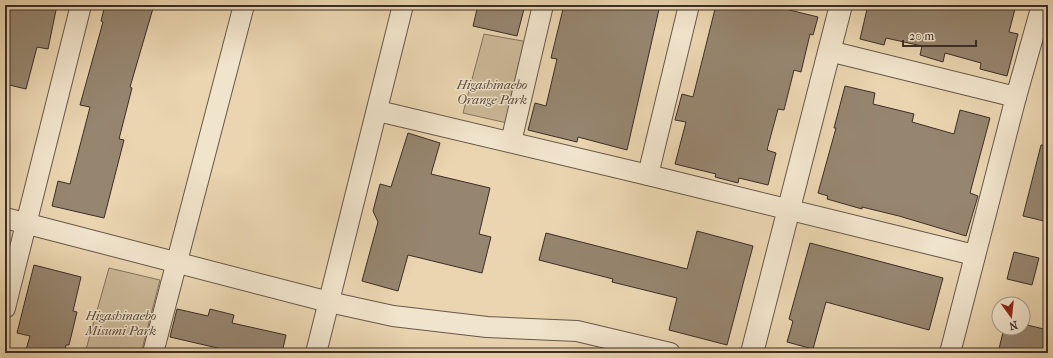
<svg xmlns="http://www.w3.org/2000/svg" width="1053" height="358" font-family="'IM FELL French Canon',serif">
<rect width="100%" height="100%" fill="#ead5b0"/>
<filter id="stains"><feTurbulence type="fractalNoise" baseFrequency=".005" numOctaves="4"/><feColorMatrix values="0 0 0 0 .2 0 0 0 0 .09 0 0 0 0 .02 0 0 0 .5 -.17"/></filter>
<radialGradient id="worn" r=".72"><stop offset=".6" stop-color="#630" stop-opacity="0"/><stop offset="1" stop-color="#630" stop-opacity=".3"/></radialGradient>
<!-- green -->
<g fill="#ccb999" stroke="#847460">
<polygon points="484,34 528,42 507,123 463,113"/>
<polygon points="109,268 160,280 141,353 85,353"/>
</g>
<!-- building -->
<g fill="#96856f" stroke="#3b2e28">
<polygon points="9,5 57,5 48,49 37,47 26,89 5,84 5,24"/>
<polygon points="105,5 154,5 130,87 132,88 119,139 124,140 104,218 52,206 58,181 70,184 90,107 80,105 103,22 101,21"/>
<polygon points="478,5 506,5 524,9 517,36 473,26"/>
<polygon points="564,5 660,5 627,150 578,137 577,142 528,130 535,103 546,106 557,59 551,58"/>
<polygon points="716,5 769,5 818,17 813,35 810,34 801,72 794,70 784,110 778,109 767,150 776,153 768,185 739,178 738,183 715,177 716,174 675,164 686,122 675,120 682,94 693,97"/>
<polygon points="868,5 1016,5 1009,32 1018,34 1007,76 980,69 981,63 945,53 943,62 920,55 922,46 886,38 884,45 860,39"/>
<polygon points="845,86 875,93 873,104 914,114 912,122 954,134 960,110 990,118 970,193 978,196 966,236 899,216 862,207 862,209 827,199 828,196 818,193 836,128 834,128"/>
<polygon points="408,133 440,143 431,174 490,188 479,234 491,237 482,273 408,255 398,291 362,281 378,222 373,211 380,184 391,187"/>
<polygon points="1041,145 1048,146 1048,222 1023,216"/>
<polygon points="697,231 753,246 727,345 669,330 677,298 612,282 613,279 539,260 546,233 687,269"/>
<polygon points="810,243 943,278 929,330 826,302 813,349 787,342 793,321 789,319"/>
<polygon points="1014,252 1039,258 1032,285 1007,279"/>
<polygon points="34,265 81,277 73,311 77,312 69,345 66,345 64,353 25,353 30,336 17,333"/>
<polygon points="177,309 208,316 210,309 234,315 232,323 286,335 282,353 239,353 170,337"/>
<polygon points="1023,324 1048,330 1048,353 998,353 1004,328 1023,328"/>
</g>
<g fill="none" stroke-linecap="round" stroke-linejoin="round">
<defs>
<g id="minor">
<polyline points="829,51 1016,97"/>
<polyline points="378,111 648,175 974,255"/>
<polyline points="511,142 543,5"/>
<polyline points="648,175 689,5"/>
<polyline points="5,218 329,302 393,316 487,327 577,331 670,353"/>
<polyline points="5,308 81,5"/>
<polyline points="153,353 244,5"/>
<polyline points="316,353 403,5"/>
<polyline points="950,353 1016,97 1042,5"/>
</g>
<polyline id="tertiary" points="752,353 841,5"/>
</defs>
<!-- minor casing -->
<use href="#minor" stroke="#67584a" stroke-width="22"/>
<!-- tertiary casing -->
<use href="#tertiary" stroke="#67584a" stroke-width="24"/>
<!-- minor -->
<use href="#minor" stroke="#f1e4cc" stroke-width="20"/>
<!-- tertiary -->
<use href="#tertiary" stroke="#f1e4cc" stroke-width="22"/>
</g>
<g text-anchor="middle" dominant-baseline="central" stroke-width="3" stroke-linejoin="round" paint-order="stroke">
<!-- park labels -->
<g font-size="13" font-style="italic" fill="#584a3f" stroke="#f1e4cc">
<text x="492" y="84">Higashinaebo<tspan x="492" dy="15">Orange Park</tspan></text>
<text x="121" y="315">Higashinaebo<tspan x="121" dy="15">Misumi Park</tspan></text>
</g>
</g>
<!-- margin -->
<rect width="1053" height="358" fill="none" stroke="#ead5b0" stroke-width="20"/>
<rect x="6" y="6" width="1041" height="346" fill="none" stroke="#3b2e28" stroke-width="2"/>
<rect x="10" y="10" width="1033" height="338" fill="none" stroke="#3b2e28"/>
<!-- north arrow -->
<g transform="translate(1011 316) rotate(165)"><circle r="19" fill="#f1e4cc" stroke="#a89b8a"/>
<path d="M0-3L7 15L0 10L-7 15Z" fill="#8f2418"/>
<text y="-6" font-size="11" font-weight="bold" text-anchor="middle" fill="#3b2e28">N</text>
</g>
<!-- scale -->
<path d="M903 40v6h73v-6" fill="none" stroke="#3b2e28" stroke-width="2"/>
<text x="909" y="40" font-size="12" fill="#3b2e28" stroke="#f1e4cc" stroke-width="3" paint-order="stroke">20 m</text>
<rect width="100%" height="100%" filter="url(#stains)"/>
<rect width="100%" height="100%" fill="url(#worn)"/>
</svg>
